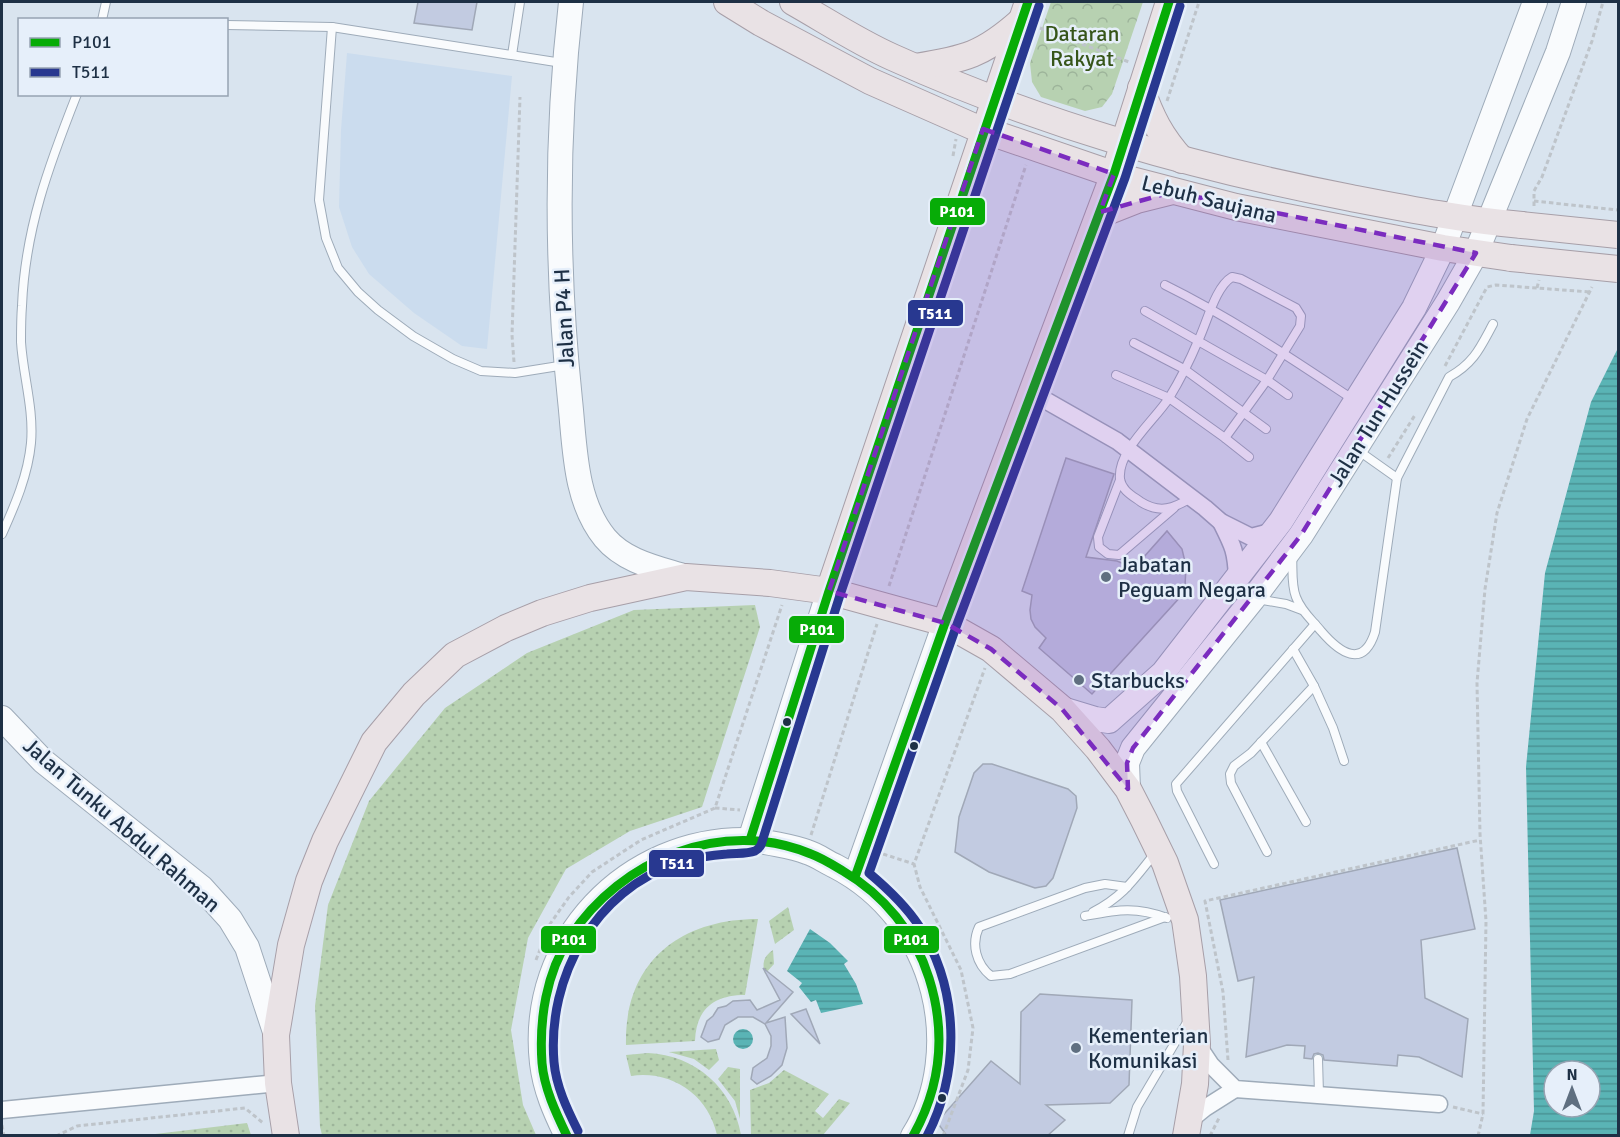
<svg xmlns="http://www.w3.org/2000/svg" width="1620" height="1137" font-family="Signika,sans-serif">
<defs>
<pattern id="grass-dots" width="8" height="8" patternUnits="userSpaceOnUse" patternTransform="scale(1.5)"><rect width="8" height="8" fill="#b7d1b1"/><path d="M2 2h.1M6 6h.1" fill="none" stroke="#9db49a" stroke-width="1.8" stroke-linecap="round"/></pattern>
<pattern id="park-crowns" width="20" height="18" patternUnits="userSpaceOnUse" patternTransform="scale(1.5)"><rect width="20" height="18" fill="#b7d1b1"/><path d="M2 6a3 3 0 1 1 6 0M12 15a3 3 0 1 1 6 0" fill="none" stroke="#9db49a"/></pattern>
<pattern id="water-rules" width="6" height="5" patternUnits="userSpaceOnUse" patternTransform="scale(1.5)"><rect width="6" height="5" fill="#5ab4b5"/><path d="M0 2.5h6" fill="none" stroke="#4a9395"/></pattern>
</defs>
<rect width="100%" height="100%" fill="#d9e4ef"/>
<!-- built -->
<polygon fill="#cbdcee" points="347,53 512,76 487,349 462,346 414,313 369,274 352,247 339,207 341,130"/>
<!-- grass -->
<g fill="url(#grass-dots)">
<polygon points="755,605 760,627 702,807 630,831 566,869 528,938 511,1030 523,1105 536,1135 322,1135 320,1127 315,1006 328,905 369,801 445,708 527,653 634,610"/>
<polygon points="788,907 794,930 775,944 769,921"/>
<path d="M758,919L745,995C714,995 696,1009 695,1041L626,1045C624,963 679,919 758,919Z"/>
<path d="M773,950L774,964L765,974C762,963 763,957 773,950Z"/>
<polygon points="716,1049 719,1060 709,1070 694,1059 669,1052"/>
<path d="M648,1053C695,1055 733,1088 741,1135H717C708,1095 672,1070 631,1076L626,1055Z"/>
<polygon points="728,1067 740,1069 740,1119 735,1101 718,1079"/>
<polygon points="784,1070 829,1094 815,1111 823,1118 839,1099 850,1103 823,1135 751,1135 750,1090 769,1083"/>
<polygon points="247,1123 251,1135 147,1135"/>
</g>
<!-- park -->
<polygon fill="url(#park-crowns)" points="1051,2 1143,2 1112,94 1102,107 1085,111 1041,97 1032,82 1030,63"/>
<!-- water -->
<g fill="url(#water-rules)" fill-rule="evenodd">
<path d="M1618,348V1135H1530L1534,1111L1526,767L1545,573L1591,402ZM1554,1071H1590V1107H1554Z"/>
<polygon points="810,929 830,943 848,961 844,964 856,984 863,1004 821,1013 816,1000 811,1002 799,987 802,983 787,971"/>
<circle cx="743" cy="1039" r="10"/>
</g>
<!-- building -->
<g fill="#c2cbe1" stroke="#a0a8b7" stroke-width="1.5">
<polygon points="418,2 477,2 472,30 414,23"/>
<polygon points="1066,458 1114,474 1086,557 1117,561 1134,568 1167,531 1182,549 1186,566 1185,586 1182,595 1092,694 1039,648 1046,638 1035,627 1031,619 1030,610 1032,595 1022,591"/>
<polygon points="983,764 992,764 1068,789 1076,796 1077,808 1053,878 1046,886 1035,888 989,872 955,852 959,817 974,773"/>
<polygon points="1457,848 1475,929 1421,940 1425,998 1468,1019 1462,1077 1419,1057 1398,1055 1397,1066 1324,1060 1323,1055 1318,1053 1314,1054 1312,1059 1304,1058 1305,1046 1287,1045 1246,1057 1254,977 1238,981 1220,900"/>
<polygon points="763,968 793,992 766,1023 785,1017 787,1048 782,1065 771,1076 757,1084 751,1079 753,1068 767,1058 771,1046 771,1036 765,1024 753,1017 738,1017 725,1025 719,1039 708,1042 701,1037 707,1021 713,1016 718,1008 726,1006 733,1001 750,1000 757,1010 780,1000"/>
<polygon points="1040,994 1132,1000 1129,1085 1110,1103 1046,1105 1065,1120 1047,1136 947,1136 937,1122 991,1061 1020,1084 1021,1012"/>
<polygon points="806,1009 820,1044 791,1014"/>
</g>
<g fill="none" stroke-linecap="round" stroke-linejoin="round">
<defs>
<g id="lane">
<polyline points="102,20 106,2"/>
<polyline points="226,25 332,27 562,63"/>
<polyline points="332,27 319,200 326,238 338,268 358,292 378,310 413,336 453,359 481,371 515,373 565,365"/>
<polyline points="512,55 520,2"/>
<path d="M1165,285C1232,318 1292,359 1354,400"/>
<polyline points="1145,311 1267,380 1288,395"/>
<polyline points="1134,343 1184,369 1266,429"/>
<polyline points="1116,375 1169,398 1225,438 1249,457"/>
<polyline points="1356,449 1397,478"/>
<polyline points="1120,480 1098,537 1099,547 1108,554 1119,555 1174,508"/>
<path d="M1191,498C1174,508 1160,514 1141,502C1133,496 1122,491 1120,479C1117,451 1155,420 1169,398C1180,380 1190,360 1198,341C1207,323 1215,287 1232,277L1241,279L1296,308L1301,316L1300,326L1267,380L1225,438"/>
<path d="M2,534C15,505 28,475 31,443C34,409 23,375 21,342C21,330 21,318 22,306C25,229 49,165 77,94"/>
<path d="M1292,555C1293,568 1291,585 1296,597C1301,611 1312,620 1321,631C1339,652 1363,670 1375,632L1397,478L1449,377C1474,363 1480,348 1493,324"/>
<polyline points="1257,599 1286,604 1302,610"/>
<polyline points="1314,686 1333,728 1344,761"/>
<polyline points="1261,742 1306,822"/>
<polyline points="1267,852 1231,783 1230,774 1234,766 1251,753 1314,686 1293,649"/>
<polyline points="1214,864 1177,791 1176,784 1315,624"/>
<path d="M1127,887L1105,884L1085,888L979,927C971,944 976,964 991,976L1010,974L1165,917"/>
<path d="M1093,912C1125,895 1134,879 1156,852"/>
<path d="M1085,916C1117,910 1135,906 1167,918"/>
<polyline points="1318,1059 1319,1094"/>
<polyline points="1128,1136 1137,1107 1189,1019"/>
</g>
<g id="street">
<polyline points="1031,392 1117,441 1205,508 1221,522 1251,537 1274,531"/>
<path d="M1221,522C1233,546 1236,551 1237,578"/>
<polyline points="1197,1044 1211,1065 1235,1089 1439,1104"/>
<polyline points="2,1110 278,1083"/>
<polyline points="1189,1121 1205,1108 1235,1089"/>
</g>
<g id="secondary">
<path d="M571,2C556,134 556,267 570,400C575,446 574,500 605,538C625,562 658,568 686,577"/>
<polyline points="1062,709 1095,719 1109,721 1163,673 1281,521 1414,308 1443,248 1535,2"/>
<polyline points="2,718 43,761 202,888 230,919 247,947 276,1035"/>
<polyline points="1128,789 1127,763 1133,748 1253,599 1301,535 1448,302 1476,253 1558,52 1574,2"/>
<polyline points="750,840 829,591"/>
<polyline points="855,877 945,623"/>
<path d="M567,1136C555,1112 545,1089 542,1063C528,941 627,837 749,840C762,841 794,847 807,852C817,855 826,862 835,866C885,892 919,937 933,991C945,1038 940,1094 913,1136"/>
</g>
<g id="primary">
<polyline points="727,2 761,23 870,81 972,126 1124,178 1236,207 1443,248 1511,258"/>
<path d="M793,2C825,20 858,42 892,57C1040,124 1192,167 1351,198C1408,209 1464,220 1522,225"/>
<path d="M915,67C965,59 983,55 1021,21"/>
<path d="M1141,88C1151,117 1161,137 1182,160"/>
<polyline points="1099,215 1137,200 1169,192"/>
<polyline points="829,591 1028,2"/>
<polyline points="945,623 1114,174 1169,2"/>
<polyline points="286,1136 278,1083 276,1035 291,945 309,881 325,841 374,742 414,694 455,655 506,628 542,613 590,598 686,577 770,583 829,591 945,623 991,649 1062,709 1098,749 1128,789 1144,820 1165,863 1185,920 1193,976 1197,1044 1195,1084 1186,1136"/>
</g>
</defs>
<!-- lane casing -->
<use href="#lane" stroke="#9eabb9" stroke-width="10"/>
<!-- street casing -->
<use href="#street" stroke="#9eabb9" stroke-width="19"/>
<!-- secondary casing -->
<use href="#secondary" stroke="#9eabb9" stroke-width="26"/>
<!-- primary casing -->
<use href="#primary" stroke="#a79fa8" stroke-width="28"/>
<!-- path -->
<g stroke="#bec4ca" stroke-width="3" stroke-dasharray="4.5 3" stroke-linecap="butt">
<polyline points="1040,28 1129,62"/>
<polyline points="1167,101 1199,2"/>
<polyline points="953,156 956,139"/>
<polyline points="1534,201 1618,210"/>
<polyline points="1534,206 1534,191 1542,177 1592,41 1603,2"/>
<polyline points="514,362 512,335 520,97"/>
<polyline points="1445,366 1487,287 1496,285 1590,292"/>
<polyline points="1388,458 1415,415"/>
<polyline points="889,586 1026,165"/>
<polyline points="715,808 740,810"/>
<polyline points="811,835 877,624"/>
<polyline points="883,854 914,864"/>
<polyline points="536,960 550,924 569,897 592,872 641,840 715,808 782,605"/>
<polyline points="1228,1060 1223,992 1205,901 1480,840"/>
<polyline points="1453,1107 1483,1114"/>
<polyline points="2,1125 4,1136"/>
<polyline points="56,1136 77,1126 245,1108 263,1123"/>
<polyline points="943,1136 968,1070 973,1028 961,970 920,887 914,864 985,668"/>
<polyline points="1210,1136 1219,1118"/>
<polyline points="1478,1136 1483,1114 1486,921 1480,834 1477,683 1485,589 1497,513 1527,419 1592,287"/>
</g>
<!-- lane -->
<use href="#lane" stroke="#f9fbfd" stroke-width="8"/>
<!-- street -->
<use href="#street" stroke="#f9fbfd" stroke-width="16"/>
<!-- secondary -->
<use href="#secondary" stroke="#f9fbfd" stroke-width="24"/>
<!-- primary -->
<use href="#primary" stroke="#e9e2e5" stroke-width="26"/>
<defs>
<g id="primary-bridge">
<polyline points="1522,225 1618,235"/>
<polyline points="1511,258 1618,269"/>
</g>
</defs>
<!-- primary-bridge casing -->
<use href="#primary-bridge" stroke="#a79fa8" stroke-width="28" stroke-linecap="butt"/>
<!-- path-bridge -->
<polyline stroke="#bec4ca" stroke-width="3" stroke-dasharray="4.5 3" stroke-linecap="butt" points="1537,288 1539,280"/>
<!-- primary-bridge -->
<use href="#primary-bridge" stroke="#e9e2e5" stroke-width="26"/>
<defs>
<g id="bus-1">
<polyline points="750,840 829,591 1028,2"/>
<polyline points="855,877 945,623 1114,174 1169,2"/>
<path d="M567,1136C556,1113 544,1088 542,1063C539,1020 546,973 570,937C621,859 723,817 811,854C822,858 833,865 843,871C884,895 915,933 929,978C946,1032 941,1086 913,1136"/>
</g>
<g id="bus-2">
<path d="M578,1131C567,1109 556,1086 554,1062C547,977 595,890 678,863C694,858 711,855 727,854C736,853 747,854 755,851C759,849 759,848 761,845L840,595L1039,6"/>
<path d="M927,1136C961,1070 959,989 919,926C906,906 888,889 869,873L956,627L1125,178L1180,6"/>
</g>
</defs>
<!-- bus-1 casing -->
<use href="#bus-1" stroke="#e6effa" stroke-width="14"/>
<!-- bus-2 casing -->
<use href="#bus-2" stroke="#e6effa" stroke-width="14"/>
<!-- bus-1 -->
<use href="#bus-1" stroke="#07ac07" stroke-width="9"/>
<!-- bus-2 -->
<use href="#bus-2" stroke="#283890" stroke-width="9"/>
</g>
<!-- marked area -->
<path fill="#7b2cbf" fill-opacity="0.2" stroke="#7b2cbf" stroke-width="4.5" stroke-dasharray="12 8" stroke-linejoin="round" d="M983,129L1114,174L1100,212L1172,192L1476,253L1301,535L1133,748L1127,763L1128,789L1062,709L991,649L945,623L829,591Z"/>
<!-- markers -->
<g fill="#5f6f80" stroke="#e6effa" stroke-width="2">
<circle cx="1106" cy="577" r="6"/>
<circle cx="1079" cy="680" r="6"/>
<circle cx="1076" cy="1048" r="6"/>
</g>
<g fill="#1e3045" stroke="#e6effa" stroke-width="2">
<circle cx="787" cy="722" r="5"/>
<circle cx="914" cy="746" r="5"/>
<circle cx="942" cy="1098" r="5"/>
</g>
<g text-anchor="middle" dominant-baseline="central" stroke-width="5" stroke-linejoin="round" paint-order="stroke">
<!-- park labels -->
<g font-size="22" fill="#365519" stroke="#e6effa">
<text x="1082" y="33">Dataran<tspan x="1082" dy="25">Rakyat</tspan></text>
</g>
<!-- street labels -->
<g font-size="22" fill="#1e3045" stroke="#e6effa">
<text transform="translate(1209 199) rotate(14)">Lebuh Saujana</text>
<text transform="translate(564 318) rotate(-93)">Jalan P4 H</text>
<text transform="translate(1378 413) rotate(-58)">Jalan Tun Hussein</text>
<text transform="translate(122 825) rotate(41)">Jalan Tunku Abdul Rahman</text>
</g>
<!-- poi labels -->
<g font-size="22" fill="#1e3045" stroke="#e6effa" text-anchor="start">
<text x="1118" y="564">Jabatan<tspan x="1118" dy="25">Peguam Negara</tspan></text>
<text x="1091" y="680">Starbucks</text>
<text x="1088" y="1035">Kementerian<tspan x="1088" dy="25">Komunikasi</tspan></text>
</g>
</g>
<g stroke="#e6effa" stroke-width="2">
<rect x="929" y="197" width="57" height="29" rx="6" fill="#07ac07"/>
<rect x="907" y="299" width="57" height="28" rx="6" fill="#283890"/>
<rect x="788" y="615" width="57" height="29" rx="6" fill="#07ac07"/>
<rect x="648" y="849" width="57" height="29" rx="6" fill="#283890"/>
<rect x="883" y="925" width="57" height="29" rx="6" fill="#07ac07"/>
<rect x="540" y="925" width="57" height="29" rx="6" fill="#07ac07"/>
</g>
<g font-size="16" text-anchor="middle" font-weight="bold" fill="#fff">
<text x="957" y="217">P101</text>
<text x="935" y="319">T511</text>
<text x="817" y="635">P101</text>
<text x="677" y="869">T511</text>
<text x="911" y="945">P101</text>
<text x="569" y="945">P101</text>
</g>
<!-- border -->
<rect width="1620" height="1137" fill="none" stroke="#1e3045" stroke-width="6"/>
<!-- legend -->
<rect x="18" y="18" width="210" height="78" fill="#e6effa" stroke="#96a3b2" stroke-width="1.5"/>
<rect x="30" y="38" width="30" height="9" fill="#07ac07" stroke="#96a3b2" stroke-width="1.5"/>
<text x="72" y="48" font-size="18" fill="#1e3045">P101</text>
<rect x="30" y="68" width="30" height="9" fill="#283890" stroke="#96a3b2" stroke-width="1.5"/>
<text x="72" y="78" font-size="18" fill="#1e3045">T511</text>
<!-- north arrow -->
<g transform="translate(1572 1089)"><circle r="28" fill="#e6effa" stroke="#96a3b2" stroke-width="1.5"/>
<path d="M0-4.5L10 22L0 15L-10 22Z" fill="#5f6f80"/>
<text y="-9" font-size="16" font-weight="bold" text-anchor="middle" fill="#1e3045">N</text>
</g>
</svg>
